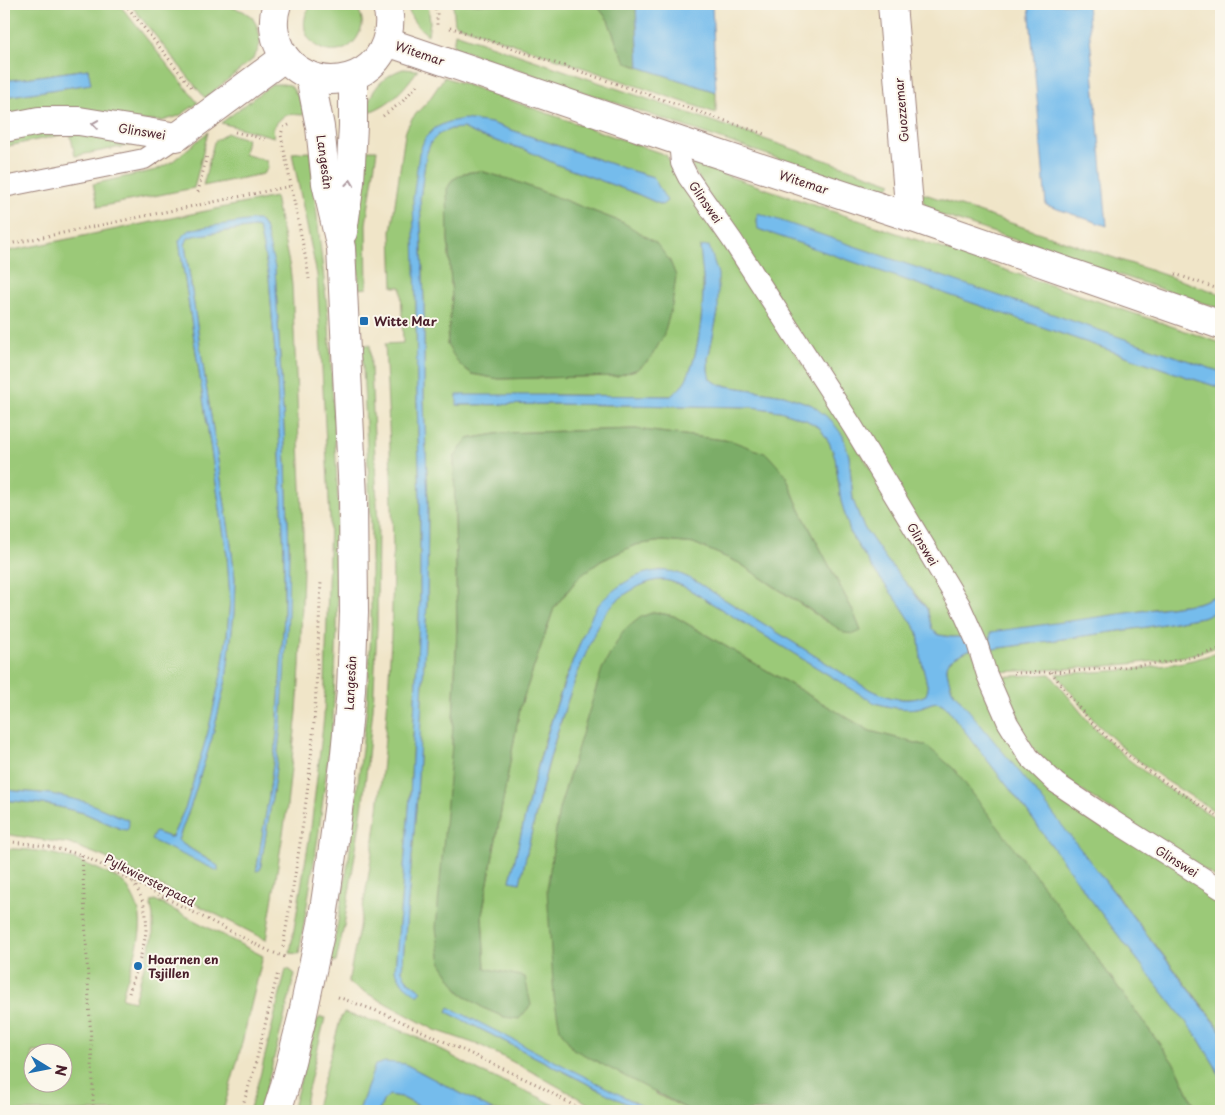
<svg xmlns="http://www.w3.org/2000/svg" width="1225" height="1115" font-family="'Playpen Sans',sans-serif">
<rect width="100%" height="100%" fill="#fbf7ec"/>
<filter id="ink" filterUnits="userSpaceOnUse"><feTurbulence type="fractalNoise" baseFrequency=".02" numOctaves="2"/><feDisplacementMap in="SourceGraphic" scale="10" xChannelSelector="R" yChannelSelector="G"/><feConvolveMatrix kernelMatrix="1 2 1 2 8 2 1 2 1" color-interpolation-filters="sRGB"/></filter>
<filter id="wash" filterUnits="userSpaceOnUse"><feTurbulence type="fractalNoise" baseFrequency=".0096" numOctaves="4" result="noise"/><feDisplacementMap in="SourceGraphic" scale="20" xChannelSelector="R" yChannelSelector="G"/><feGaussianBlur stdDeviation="1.12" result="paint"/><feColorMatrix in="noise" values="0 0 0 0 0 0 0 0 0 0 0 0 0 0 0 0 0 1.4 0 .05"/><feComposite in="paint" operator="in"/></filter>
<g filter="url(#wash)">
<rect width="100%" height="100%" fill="#f0e5c8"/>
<!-- green -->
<g fill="#9bc978" stroke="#727452" fill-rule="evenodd">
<polygon points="4,4 119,4 198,103 179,116 162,121 4,120 4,97 90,84 88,69 4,81"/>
<polygon points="130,4 223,4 243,11 252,17 257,26 260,36 260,44 257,52 252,60 205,98"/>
<path d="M312,4H354C361,12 365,22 360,32C345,68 295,49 306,14C308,10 310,7 312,4Z"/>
<path d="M407,4H428L430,22L428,35C415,25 411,20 407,4Z"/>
<polygon points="453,4 596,4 608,20 618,47 627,63 716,92 716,113 455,24"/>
<path d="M455,33L892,183C883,193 873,190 861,187L453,47Z"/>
<path d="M403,69L418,70C402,91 392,104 366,113C369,92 382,76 403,69Z"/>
<path d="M444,77L666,155L678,176L847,430L954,607L966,637H951L939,635L932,629L927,608L886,559L863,526L853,500L849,456L812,405L784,395L720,385L710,379L708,370V359L718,312L700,247C701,257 703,267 703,277C704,305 699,367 680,389C677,391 674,393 671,396L553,395L457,405L554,404L752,407L780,411L806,420L820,428L829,442L835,457L841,501L851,535L873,569L899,603L918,632L921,658L928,689L926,695C916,701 897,700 886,696C878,694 871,689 863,686L695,581L678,573L660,570L599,604L586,629L564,682L544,742L526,812L510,881L520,883C537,808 554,731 583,660C590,644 596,625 606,611C616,598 644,580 661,580C671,580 681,585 690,590L873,702C887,707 902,710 917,708C925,707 933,700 940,703C943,704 945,706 947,708L1026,810L1097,908L1197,1036L1215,1066L1219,1075H1221V1111H1195L1194,1105L1177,1068L1072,924L927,746L870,731L674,616L654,612L656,1094L691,1111H652L449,1008L447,1012L641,1111H601L536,1074L482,1046L435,1030L348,983C355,948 362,914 368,879C383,790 389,699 392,608C395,520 389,432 385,344L403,343L401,287H393L391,232L405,134C409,119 418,112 428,101C434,93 439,85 444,77ZM448,122L491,123L629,170L653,177L662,205L635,193L558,165L526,150L480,136L463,128L451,129L439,134L431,142L426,155L420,199L424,303V401L428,501L427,601L417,797L402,971L407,980L422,991L402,983L395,970L410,797L420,600V501L417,400L416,303L419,153ZM480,171L512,180L624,223L638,369L617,376L499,379L472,374L447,345L452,298L448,239L452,180L464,173ZM635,429L732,441L785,474L799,508L853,611L861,631L827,622L739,563L696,544L663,541L635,545L601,561L579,577L554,608L520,708L482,915L485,968L504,1017L483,1008L460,992L452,744L457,629L454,458L467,439L502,433Z"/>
<path d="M272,84H282L290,85L298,96L305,112L303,115C286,114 284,113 273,128L274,137L221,123Z"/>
<polygon points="39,128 137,144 75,156 70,133 4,147 4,135"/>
<polygon points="208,132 194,188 98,207 93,184 156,170 173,161"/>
<polygon points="227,133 247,139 244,154 267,161 268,168 263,174 203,186 214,142"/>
<polygon points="361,150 377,150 366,224 367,288 359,289 357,224"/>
<polygon points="310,152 329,325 339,521 337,630 333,718 319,831 299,954 290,953 311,828 324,717 330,520 317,275 292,153"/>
<path d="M693,164L1221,343V372L758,214L757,221L759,229L1184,376L1221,388V594L1198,603L1146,610L990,639L993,649L1147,627L1202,617L1221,610V645C1197,655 1172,659 1147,662C1096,668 1045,670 994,672L691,165Z"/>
<path d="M922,193L1221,294V309L938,214C928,210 922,204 922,193Z"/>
<path d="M275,197L290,268L292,285L303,531V570L300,667L297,712L286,815L266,940L104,857L70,844L4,834V800L51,805L84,813L121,829L51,794L4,790V252ZM261,222L275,268L286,465L289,550L281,725L273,792L260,870L257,867L269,795L277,734L284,615V556L277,379L269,277L260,233L258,228L254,227L193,236L188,238L185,245L206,385L230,537L235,578L234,613L226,680L212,738L191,805L178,840L181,843L212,862L155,832L169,837H172L186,806L208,732L221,675L227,636L230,599L227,555L179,241L192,229Z"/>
<polygon points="363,345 370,345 378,525 377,628 373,709 363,803 344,926 336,962 331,961 349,857 367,708 371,628 371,525 362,348 364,347"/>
<path d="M971,649L1024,762L1221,897V1032L1216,1023L1115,893L952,690C943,660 944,662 971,649Z"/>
<path d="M1221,651V815L1165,780L1131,755L1096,723L1056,674C1108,671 1173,670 1221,651Z"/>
<polygon points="1050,674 1093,727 1128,759 1162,785 1221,821 1221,881 1062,778 1036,752 1016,722 995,677"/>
<path d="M4,849C40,848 78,858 110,875C114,877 120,879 123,882C130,889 139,907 140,917C143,943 127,973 122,998L134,1001L153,936V916L151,906L152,901L155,900L263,956L238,1059L223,1111H4ZM32,1052H62V1082H32Z"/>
<polygon points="286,969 290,970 295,974 285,1014 267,1085 259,1111 249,1111 260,1076"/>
<polygon points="344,1013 381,1023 400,1030 427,1042 479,1071 539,1097 565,1111 494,1111 405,1064 375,1066 359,1111 315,1111 341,1017"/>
<polygon points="321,1017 325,1018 303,1111 292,1111 317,1020"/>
<polygon points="389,1095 401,1097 429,1111 379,1111 383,1101"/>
</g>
<!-- forest -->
<g fill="#7cad68" stroke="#63664a">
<polygon points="596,4 636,4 639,67 627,63 618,47 608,20"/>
<polygon points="480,171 512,180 624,223 656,243 670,261 676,276 672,306 663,337 650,359 638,369 617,376 499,379 472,374 459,364 447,345 452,298 448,239 447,189 452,180 464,173"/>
<polygon points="635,429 732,441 767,454 785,474 799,508 853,611 861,631 854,634 845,633 739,563 696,544 663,541 635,545 601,561 579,577 554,608 520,708 482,915 485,968 525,977 531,1005 519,1019 504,1017 483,1008 460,992 441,963 436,928 452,744 457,629 454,458 467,439 502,433"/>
<polygon points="654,612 674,616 870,731 927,746 954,769 1072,924 1177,1068 1194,1105 1195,1111 691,1111 573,1049 560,1029 554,997 547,890 559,809 602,669 623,631 641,617"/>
</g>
<!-- water -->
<g fill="#75bcec" stroke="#606e8c">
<polygon points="636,4 712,4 716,92 639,67"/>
<polygon points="1029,4 1087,4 1107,226 1046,205"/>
<polygon points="88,69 91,84 4,97 4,81"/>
<polygon points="464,119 491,123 629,170 653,177 667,201 662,205 635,193 558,165 526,150 480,136 463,128 451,129 439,134 431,142 426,155 420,199 424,303 424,401 428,501 427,601 417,797 402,971 407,980 422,991 418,996 402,983 395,970 410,797 420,600 420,501 417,400 416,303 413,199 419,153 425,138 435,128 448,122"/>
<polygon points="758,213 1221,372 1221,388 1184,376 758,229 757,221"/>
<polygon points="253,220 258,220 265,227 275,268 286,465 289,550 288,615 281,725 273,792 260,870 256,871 257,867 269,795 277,734 284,615 284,556 277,379 269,277 260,233 258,228 254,227 193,236 188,238 185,245 206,385 230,537 235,578 234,613 226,680 212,738 191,805 178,840 181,843 218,866 218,871 151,840 155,832 169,837 172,837 186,806 208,732 221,675 227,636 230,599 227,555 179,241 184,234 192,229"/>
<path d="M709,246L718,274V312L708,359V370L710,379L720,385L784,395L812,405L831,420L843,436L849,456L853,500L863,526L886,559L927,609L932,629L939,635L951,637H966L971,649C944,662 943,660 952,690L1040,797L1216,1024L1221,1032V1075H1219L1215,1066L1197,1036L1097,908L1026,810L947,708C945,706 943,704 940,703C933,700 925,707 917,708C902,710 887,707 873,702L690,590C681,585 671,580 661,580C644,580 616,598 606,612C596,625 590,645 583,660C553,731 537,808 520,883L510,881C528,803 546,725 577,651C582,639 591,612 600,603C619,583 649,564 677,573C683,575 689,578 695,581L863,686C871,689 878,694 886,696C897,700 915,701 926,695L928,689L921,658L918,632L899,603L873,569L851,535L841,501L835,457L829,442L820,428L806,420L780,411L752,407L554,404L457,405V395H553L671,396C674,393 677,391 680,388C699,367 704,305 703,277C702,267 701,257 700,247Z"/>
<polygon points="1221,594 1221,610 1202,617 1147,627 993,649 990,639 991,632 1198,603"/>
<polygon points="4,790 51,794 86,802 128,820 129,823 128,829 126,830 121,829 84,813 51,805 4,800"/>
<polygon points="449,1007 652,1111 641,1111 447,1012"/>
<polygon points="385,1062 405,1064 494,1111 429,1111 401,1097 389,1095 383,1101 379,1111 359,1111 375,1065"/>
</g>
</g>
<g filter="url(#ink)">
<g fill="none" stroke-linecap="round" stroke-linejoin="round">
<defs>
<g id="service">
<polyline points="679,141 681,163 688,177 732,240 853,427 960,605 977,643 987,675 1008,723 1029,757 1056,783 1107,817 1221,889"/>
<polyline points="4,187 144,159 177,137"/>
</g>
<g id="minor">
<polyline points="892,4 910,217"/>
<polyline points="387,42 679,141 910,217 1221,325"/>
<polyline points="4,128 39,121 79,121 177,137 285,57"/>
</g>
<g id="tertiary">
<path d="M277,4C272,18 273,35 280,49C305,96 378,88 388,34C390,24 390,14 386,4"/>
<polyline points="343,232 350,182 353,126 353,77"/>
<polyline points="277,1111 284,1089 302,1018 322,924 333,848 344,764 351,690 354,612 353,497 341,248 326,183 320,127 310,76"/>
</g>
</defs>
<!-- service casing -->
<use href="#service" stroke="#9d827a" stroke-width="22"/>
<!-- minor casing -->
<use href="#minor" stroke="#9d827a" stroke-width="30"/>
<!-- tertiary casing -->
<use href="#tertiary" stroke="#9d827a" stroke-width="30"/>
<!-- path -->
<g stroke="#9d827a" stroke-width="3" stroke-dasharray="1 4" stroke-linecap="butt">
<polyline points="125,4 193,89"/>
<polyline points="434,4 437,14 437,28"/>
<polyline points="450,28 455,29 767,135"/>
<polyline points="383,116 402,102 417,85"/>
<polyline points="289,125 283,128 281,135 307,265 309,279"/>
<polyline points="235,132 269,140"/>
<polyline points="198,192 207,155"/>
<polyline points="4,245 291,186"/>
<polyline points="1175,274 1221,290"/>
<path d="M1051,672C1066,690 1079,709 1095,726C1132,763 1177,791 1221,818"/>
<path d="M1014,673C1057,672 1100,670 1142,665C1169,662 1196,658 1221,648"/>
<polyline points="4,841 46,846 82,855 269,951 285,957"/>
<polyline points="82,855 93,1084 93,1111"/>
<path d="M283,947C294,880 306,814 312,747C317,692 318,638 321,583"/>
<path d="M129,993C136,969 151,935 145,910C143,899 138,891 133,881"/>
<polyline points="338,997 385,1014 538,1085 583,1111"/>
<polyline points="241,1111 254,1070 278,972"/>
</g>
<!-- service -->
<use href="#service" stroke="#fff" stroke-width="20"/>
<!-- minor -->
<use href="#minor" stroke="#fff" stroke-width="28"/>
<!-- tertiary -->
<use href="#tertiary" stroke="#fff" stroke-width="28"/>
</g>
<!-- one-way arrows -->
<defs><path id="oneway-chevron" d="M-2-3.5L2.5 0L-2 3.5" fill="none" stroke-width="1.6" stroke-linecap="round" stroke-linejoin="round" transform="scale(1.25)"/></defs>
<g stroke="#ae9aa0">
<use href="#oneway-chevron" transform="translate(95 124) rotate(-171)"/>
<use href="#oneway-chevron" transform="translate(350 183) rotate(-84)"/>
</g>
</g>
<!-- markers -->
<g fill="#1f6fb2" stroke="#fbf7ec" stroke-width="2">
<rect x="359" y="316" width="10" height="10" rx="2.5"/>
<circle cx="138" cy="966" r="5"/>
</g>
<g text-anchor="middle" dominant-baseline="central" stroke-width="4" stroke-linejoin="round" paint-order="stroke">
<!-- street labels -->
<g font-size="12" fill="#4a1f2b" stroke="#fbf7ec">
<text transform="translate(420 53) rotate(19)">Witemar</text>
<text transform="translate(901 110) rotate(-95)">Guozzemar</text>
<text transform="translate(142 131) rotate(9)">Glinswei</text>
<text transform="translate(325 162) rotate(82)">Langesân</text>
<text transform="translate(804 182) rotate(18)">Witemar</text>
<text transform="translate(706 202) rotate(55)">Glinswei</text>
<text transform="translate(923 544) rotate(59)">Glinswei</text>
<text transform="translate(350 683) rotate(-87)">Langesân</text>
<text transform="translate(1177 861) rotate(32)">Glinswei</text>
<text transform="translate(150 880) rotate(27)">Pylkwiersterpaad</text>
</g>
<!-- poi labels -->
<g font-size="12" font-weight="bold" fill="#4a1f2b" stroke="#fbf7ec" text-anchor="start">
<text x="374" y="321">Witte Mar</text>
<text x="148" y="959">Hoarnen en<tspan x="148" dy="14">Tsjillen</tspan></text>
</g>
</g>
<!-- margin -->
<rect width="1225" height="1115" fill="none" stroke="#fbf7ec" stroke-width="20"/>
<!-- north arrow -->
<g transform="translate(48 1068) rotate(100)"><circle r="24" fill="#fbf7ec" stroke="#b4a19f"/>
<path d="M0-4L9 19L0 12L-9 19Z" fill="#1f6fb2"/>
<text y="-8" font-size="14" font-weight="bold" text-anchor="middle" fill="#4a1f2b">N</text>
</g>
</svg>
